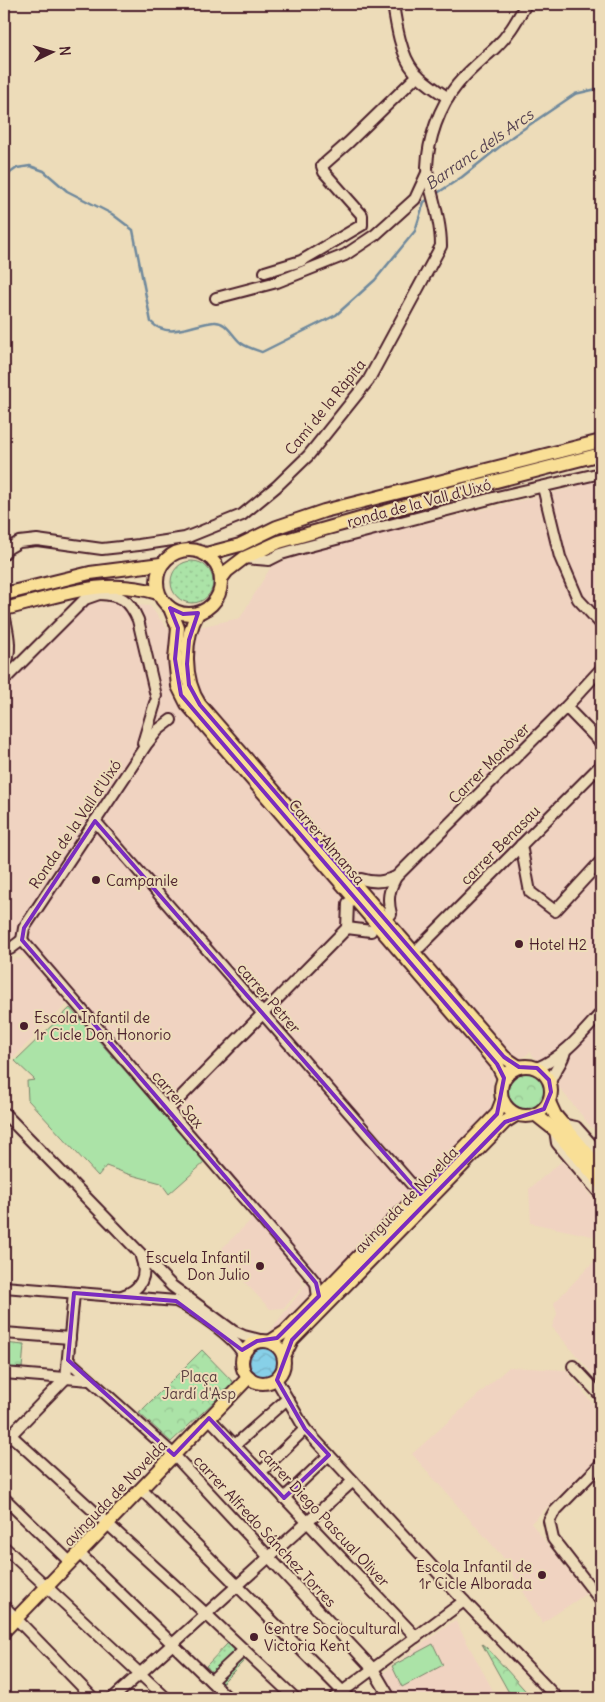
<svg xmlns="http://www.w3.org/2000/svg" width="605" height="1702" font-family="Delius,sans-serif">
<defs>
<pattern id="forest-crowns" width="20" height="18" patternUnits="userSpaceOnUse" patternTransform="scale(1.25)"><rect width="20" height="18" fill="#abe3a7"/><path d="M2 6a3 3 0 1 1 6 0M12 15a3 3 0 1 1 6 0" fill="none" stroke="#95c290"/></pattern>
<pattern id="garden-dots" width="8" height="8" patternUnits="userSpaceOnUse" patternTransform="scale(1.25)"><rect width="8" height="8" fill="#abe3a7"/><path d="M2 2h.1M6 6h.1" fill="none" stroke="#95c290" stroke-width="1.8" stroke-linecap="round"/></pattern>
<pattern id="water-waves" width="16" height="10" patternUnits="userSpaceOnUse" patternTransform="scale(1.25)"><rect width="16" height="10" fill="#87d0e8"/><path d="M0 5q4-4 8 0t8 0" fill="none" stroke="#76b2c7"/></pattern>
</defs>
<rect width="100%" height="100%" fill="#eddcb9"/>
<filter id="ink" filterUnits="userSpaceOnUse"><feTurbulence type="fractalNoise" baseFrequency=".02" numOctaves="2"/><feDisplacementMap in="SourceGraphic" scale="10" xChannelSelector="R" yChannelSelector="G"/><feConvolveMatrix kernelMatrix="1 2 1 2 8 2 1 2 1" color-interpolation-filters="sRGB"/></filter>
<g filter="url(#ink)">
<!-- built -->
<g fill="#f0d3c1">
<polygon points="601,475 601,1139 530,1052 493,1080 491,1112 278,1340 270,1331 308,1282 256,1221 302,1279 303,1287 284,1308 270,1309 217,1253 253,1218 67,1004 13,1058 4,1049 4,969 10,961 16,958 28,960 25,956 4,952 4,688 90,601 150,606 171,633 240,618 272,565 324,548 575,487 582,481"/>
<polygon points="562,1161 601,1208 601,1234 592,1236 531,1223 529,1189"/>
<polygon points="601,1254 601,1384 552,1327 557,1314 554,1303"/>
<polygon points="509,1367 566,1370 601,1414 601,1454 531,1523 586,1594 542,1623 502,1556 412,1454"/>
<polygon points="455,1620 497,1698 396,1698 383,1673"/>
</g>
<!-- grass -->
<g fill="#abe3a7" stroke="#7a8169">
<polygon points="70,1008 205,1162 169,1194 161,1183 128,1174 106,1166 98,1176 28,1100 27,1081 35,1080 15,1061"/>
<polygon points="433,1644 443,1665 402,1687 392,1666"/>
</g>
<!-- forest -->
<g fill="url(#forest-crowns)" stroke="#7a8169">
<circle cx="527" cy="1090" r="19"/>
<polygon points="4,1343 24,1345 22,1369 4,1367"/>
<polygon points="202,1350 234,1383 171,1442 139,1413"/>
<polygon points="482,1644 487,1648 532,1698 512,1698"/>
</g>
<!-- garden -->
<g fill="url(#garden-dots)" stroke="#7a8169">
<circle cx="192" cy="582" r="21"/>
<polygon points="229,1642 246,1659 222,1683 206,1666"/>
</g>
<!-- water -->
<circle fill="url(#water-waves)" stroke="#6f899c" cx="265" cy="1362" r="15"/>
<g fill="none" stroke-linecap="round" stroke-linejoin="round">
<!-- stream -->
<g stroke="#6f899c" stroke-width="2.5">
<path d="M4,182L10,173L17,168L30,166L44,171L67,191L112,214L133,230L151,322C168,340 193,324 214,322C227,321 232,336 241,343C246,347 256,350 262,352L336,315L375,280L415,231L424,202L429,199"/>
<polyline points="436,194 462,177 513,136 575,94 601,88"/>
</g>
<defs>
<g id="minor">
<path d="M393,4C396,24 401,56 414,71C423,82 437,90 448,98"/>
<polyline points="265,272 301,261 362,225 362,215 324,172 322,166 348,143 418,75"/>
<polyline points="216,298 277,282 345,255 375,235 415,199 427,173"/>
<polyline points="543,487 560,557 578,599 601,624"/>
<path d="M4,554L7,549L19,542L37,540L102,549L139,545L185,538L242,515L276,487L308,456L368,381L441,246C441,227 436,209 431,190C430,182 427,175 427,167C428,140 439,107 457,85C468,71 482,60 495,48C509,35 517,20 526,4"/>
<polyline points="244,558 269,560 281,554 302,548 497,497 601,473"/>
<path d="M99,594C121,595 129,599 138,620L156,696"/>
<path d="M4,614C8,633 13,651 4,669"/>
<polyline points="4,680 85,599 105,592"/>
<polyline points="566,707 601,743"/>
<polyline points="143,743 155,703"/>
<polyline points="95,821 420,1194"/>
<polyline points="521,845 530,892 555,911 601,861"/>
<path d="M361,879C375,883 383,882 396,877"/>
<path d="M391,914C387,899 389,890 396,877L566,707L601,669"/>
<polyline points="347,928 371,931"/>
<polyline points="22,940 24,928 146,745 158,730 171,720"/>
<polyline points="4,946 10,949 22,940 307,1272 316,1283 318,1297"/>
<polyline points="420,947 601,765"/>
<path d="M537,1068C564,1057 582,1034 601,1013"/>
<path d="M550,1083C553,1071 563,1063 565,1051"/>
<polyline points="168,1110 347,928 348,903"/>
<polyline points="4,1113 172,1286 233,1331 244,1336 260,1340"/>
<polyline points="562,1124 576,1127 601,1155"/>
<polyline points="555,1130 557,1143 601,1195"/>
<path d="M4,1287L176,1301C194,1310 234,1336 243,1354"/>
<path d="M122,1296C141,1290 148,1276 141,1257"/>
<polyline points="4,1333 70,1338"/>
<polyline points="68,1360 174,1455 373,1669 390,1698"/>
<polyline points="573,1366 601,1396"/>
<polyline points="4,1373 90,1380"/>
<polyline points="276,1379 305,1429 464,1601 557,1698"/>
<polyline points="209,1418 416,1637"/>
<polyline points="4,1429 206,1614 295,1698"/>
<polyline points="4,1442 66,1378 74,1293"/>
<polyline points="235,1445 287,1399"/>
<polyline points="601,1464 554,1512 549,1521 553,1539 601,1601"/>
<polyline points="261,1472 305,1429"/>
<polyline points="141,1489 343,1692"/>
<polyline points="4,1498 70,1562"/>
<polyline points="284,1498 329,1455"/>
<polyline points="4,1547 166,1698"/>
<polyline points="79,1553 228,1698"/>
<polyline points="4,1606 93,1698"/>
<polyline points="211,1681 244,1650"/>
<polyline points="113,1698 353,1481"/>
<polyline points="334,1698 464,1601"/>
</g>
<g id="major">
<circle cx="189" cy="582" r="32"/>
<polyline points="206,554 240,545 277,527 324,511 601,441"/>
<polyline points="221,579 227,571 244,558 279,542 469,488 601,454"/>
<polyline points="4,594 90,573 161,564"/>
<polyline points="170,608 178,628 175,659 178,686 187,704 497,1064 504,1078"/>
<path d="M4,609C57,597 103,576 158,593"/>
<path d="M198,613C183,639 183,680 200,705L504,1057L519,1067"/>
<circle cx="526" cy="1091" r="25"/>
<polyline points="549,1102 555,1115 601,1170"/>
<polyline points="536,1115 555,1130 601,1183"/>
<circle cx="263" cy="1362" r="21"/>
<polyline points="271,1341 285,1332 497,1114 502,1101"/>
<polyline points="284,1356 292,1340 505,1122 516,1115"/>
<polyline points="4,1631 249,1377"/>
</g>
</defs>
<!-- minor casing -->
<use href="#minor" stroke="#4a1f2b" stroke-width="14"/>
<!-- major casing -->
<use href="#major" stroke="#4a1f2b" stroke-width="16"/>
<!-- minor -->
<use href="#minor" stroke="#eddcb9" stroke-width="10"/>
<!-- major -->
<use href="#major" stroke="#f9df96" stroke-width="12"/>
</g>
</g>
<!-- marked area -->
<path fill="none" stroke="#7b2cbf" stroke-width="4" stroke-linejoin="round" d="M170,608L183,614L198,613L189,640L187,664L189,685L200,705L504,1057L519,1067L537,1068L549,1080L551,1092L544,1109L505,1122L292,1340L277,1380L305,1429L329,1455L284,1498L209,1418L174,1455L68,1360L74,1293L176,1301L242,1350L257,1341L277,1338L319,1296L316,1283L307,1272L22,940L24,928L95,821L420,1194L497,1114L504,1078L497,1064L181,695L175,659L178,628Z"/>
<!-- markers -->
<g fill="#4a1f2b" stroke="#eddcb9" stroke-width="2">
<circle cx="96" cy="880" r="5"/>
<circle cx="519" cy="944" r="5"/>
<circle cx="24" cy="1026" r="5"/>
<circle cx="260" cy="1266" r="5"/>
<circle cx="542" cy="1575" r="5"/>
<circle cx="254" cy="1637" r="5"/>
</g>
<g text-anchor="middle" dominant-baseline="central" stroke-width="4" stroke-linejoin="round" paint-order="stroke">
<!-- street labels -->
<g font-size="15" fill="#4a1f2b" stroke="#eddcb9">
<text transform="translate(325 407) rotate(-51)">Camí de la Ràpita</text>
<text transform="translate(419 503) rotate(-15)">ronda de la Vall d'Uixó</text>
<text transform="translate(489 763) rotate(-45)">Carrer Monòver</text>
<text transform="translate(75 824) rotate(-56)">Ronda de la Vall d'Uixó</text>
<text transform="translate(327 842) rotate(49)">Carrer Almansa</text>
<text transform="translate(500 845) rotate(-45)">carrer Benasau</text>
<text transform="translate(269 998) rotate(49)">carrer Petrer</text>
<text transform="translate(178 1099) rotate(49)">carrer Sax</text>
<text transform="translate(406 1200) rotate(-46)">avinguda de Novelda</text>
<text transform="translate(115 1493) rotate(-46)">avinguda de Novelda</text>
<text transform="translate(324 1517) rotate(47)">carrer Diego Pascual Oliver</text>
<text transform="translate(265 1531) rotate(47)">carrer Alfredo Sánchez Torres</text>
</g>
<!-- poi labels -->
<g font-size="15" fill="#4a1f2b" stroke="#eddcb9" text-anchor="start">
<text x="106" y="880">Campanile</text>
<text x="529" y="944">Hotel H2</text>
<text x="34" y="1017">Escola Infantil de<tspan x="34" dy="17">1r Cicle Don Honorio</tspan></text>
<text x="250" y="1257" text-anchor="end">Escuela Infantil<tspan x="250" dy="17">Don Julio</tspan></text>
<text x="532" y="1566" text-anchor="end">Escola Infantil de<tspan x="532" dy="17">1r Cicle Alborada</tspan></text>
<text x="264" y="1628">Centre Sociocultural<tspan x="264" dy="17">Victoria Kent</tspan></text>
</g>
<!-- park labels -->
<g font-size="15" fill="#593c3e" stroke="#eddcb9">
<text x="199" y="1376">Plaça<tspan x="199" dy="17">Jardí d'Asp</tspan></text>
</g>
<!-- water labels -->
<g font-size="16" font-style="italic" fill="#564251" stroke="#eddcb9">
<text transform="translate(479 149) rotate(-35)">Barranc dels Arcs</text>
</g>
</g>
<!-- margin -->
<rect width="605" height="1702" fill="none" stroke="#eddcb9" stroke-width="20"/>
<rect x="10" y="10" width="585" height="1682" fill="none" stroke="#4a1f2b" stroke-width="2" filter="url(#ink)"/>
<!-- north arrow -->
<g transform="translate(52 52) rotate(85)" stroke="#eddcb9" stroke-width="4" paint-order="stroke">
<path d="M0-4L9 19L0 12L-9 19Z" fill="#4a1f2b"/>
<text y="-8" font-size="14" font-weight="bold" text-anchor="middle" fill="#4a1f2b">N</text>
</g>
</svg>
